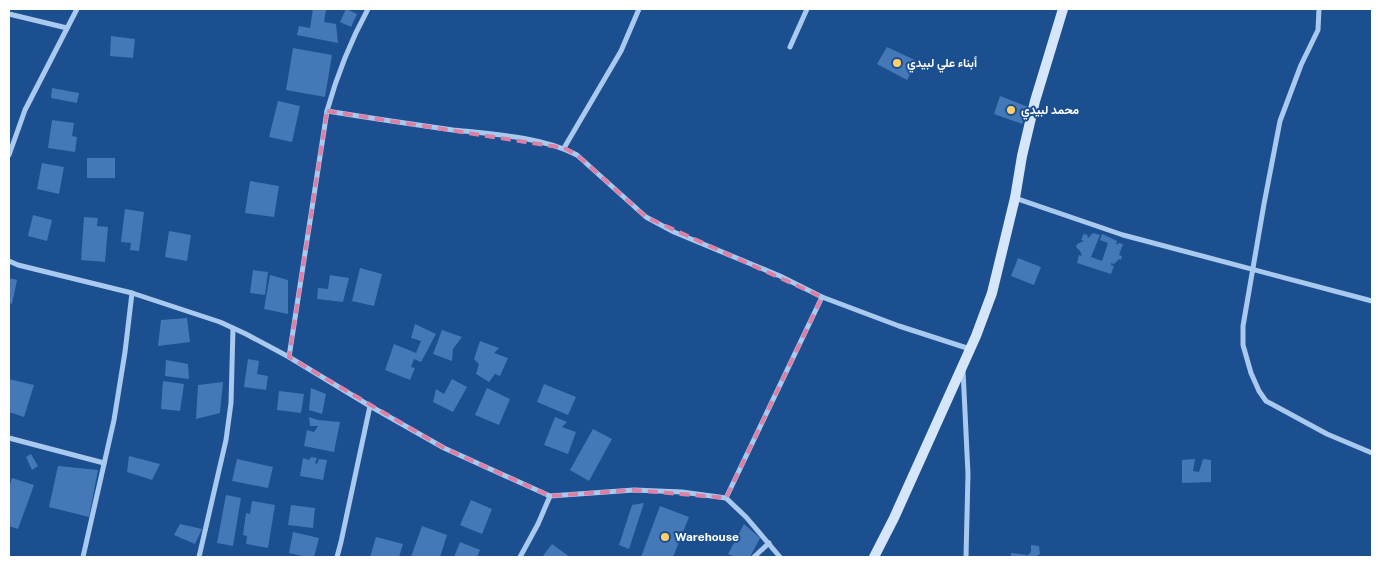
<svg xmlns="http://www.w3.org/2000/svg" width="1381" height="566" font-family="'Public Sans',Vazirmatn,sans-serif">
<rect width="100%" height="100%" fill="#1b4f8f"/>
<!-- building -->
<g fill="#4478b7">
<polygon points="313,9 326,9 324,22 336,24 338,43 297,35 299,26 310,28"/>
<polygon points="346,9 357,14 351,27 340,22"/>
<polygon points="111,36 135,39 133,58 110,56"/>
<polygon points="887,47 917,61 907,80 877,64"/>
<polygon points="293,48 332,55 325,97 286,90"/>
<polygon points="52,88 79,93 77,103 51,98"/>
<polygon points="1000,96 1028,107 1022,124 994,114"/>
<polygon points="278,101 300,106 292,142 269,137"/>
<polygon points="52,120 74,123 72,136 77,137 75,152 48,148"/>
<rect x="87" y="158" width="28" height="20"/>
<polygon points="42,163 64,167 59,194 37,189"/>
<polygon points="250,181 279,186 274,217 245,213"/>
<polygon points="125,209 144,212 139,251 130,250 131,243 121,242"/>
<polygon points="33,215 52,220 47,241 28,236"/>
<polygon points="84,217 98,218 97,226 108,227 105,262 81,260"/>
<polygon points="169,231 191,235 187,261 165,257"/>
<polygon points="1084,233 1085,235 1087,234 1088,238 1093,233 1100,235 1091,257 1102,261 1108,243 1100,240 1102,234 1115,240 1117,241 1116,245 1119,243 1123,244 1119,255 1122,256 1121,260 1119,259 1114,264 1111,263 1111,265 1114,266 1111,274 1077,263 1079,255 1082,256 1080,251 1076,247 1077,244 1084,241 1081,240"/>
<polygon points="1018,258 1041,267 1034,285 1011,276"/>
<polygon points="360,268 382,274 374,306 352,301"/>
<polygon points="253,270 268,272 265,295 250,293"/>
<polygon points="270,275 288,280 288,314 264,309"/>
<polygon points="330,275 349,278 343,302 317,299 318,288 328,289"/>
<polygon points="9,278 17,280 12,304 9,303"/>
<polygon points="187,318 190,342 158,346 161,320"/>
<polygon points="415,324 436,334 421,362 414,359 411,367 415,368 410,380 385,370 394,344 416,353 421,341 411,338"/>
<polygon points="442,330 462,337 453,349 452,361 433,354"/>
<polygon points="480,341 499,348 494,353 508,358 500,376 495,374 489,382 476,374 479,364 474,359"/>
<polygon points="248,359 259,361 257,374 268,376 266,390 244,387"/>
<polygon points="166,360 188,364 189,379 165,376"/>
<polygon points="9,379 34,385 24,417 9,412"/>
<polygon points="452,379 467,387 453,412 433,402 436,389 444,394"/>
<polygon points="163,381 184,384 180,411 161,409"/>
<polygon points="223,382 220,413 196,419 198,385"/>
<polygon points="544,384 576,397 568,415 537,402"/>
<polygon points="311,388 326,394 322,414 309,410"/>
<polygon points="487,388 510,399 499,425 475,415"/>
<polygon points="279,391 304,394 301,413 277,410"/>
<polygon points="309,417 318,420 340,422 334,452 304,446 307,430 314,432 318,426 310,426"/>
<polygon points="555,417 567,422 562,427 576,432 568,454 544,445"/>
<polygon points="593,429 612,439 589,481 570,470"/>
<polygon points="31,454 38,466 32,470 26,457"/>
<polygon points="129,456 160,464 152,480 127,472"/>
<polygon points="311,457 317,458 315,463 317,464 319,459 327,460 323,480 300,476 303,458 309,460"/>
<polygon points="237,459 273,467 268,488 232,481"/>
<polygon points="1195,459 1193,471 1199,472 1203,459 1211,460 1211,482 1182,483 1182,460"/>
<polygon points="58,466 98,470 89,517 49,507"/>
<polygon points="12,478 34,485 18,529 9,526 9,488"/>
<polygon points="226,495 241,498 233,546 217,543"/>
<polygon points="471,500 492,509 482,534 460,525"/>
<polygon points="252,501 275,505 268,548 246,544 247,536 243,535 246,513 250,514"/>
<polygon points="644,503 629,549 619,545 632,505"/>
<polygon points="291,505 315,508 313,528 288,525"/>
<polygon points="660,506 689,517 673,557 641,557"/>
<polygon points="180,524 202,529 195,544 174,535"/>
<polygon points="744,524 760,538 750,557 734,557 728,554"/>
<polygon points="422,526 447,535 440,557 411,557"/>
<polygon points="293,532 319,538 314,557 306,557 289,553"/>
<polygon points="376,537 403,544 399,557 370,557"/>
<polygon points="460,542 480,550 477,557 454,557"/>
<polygon points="552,544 570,557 542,557"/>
<polygon points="1031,545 1039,546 1040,554 1035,557 1011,557 1011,553 1028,555 1031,552"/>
</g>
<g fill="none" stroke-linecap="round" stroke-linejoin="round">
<!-- street -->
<g stroke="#a9c9ee" stroke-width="5">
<polyline points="1319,9 1318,30 1301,65 1280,121 1264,204 1243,326 1243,345 1251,373 1259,391 1266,401 1327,434 1372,453"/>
<polyline points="9,14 67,28"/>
<polyline points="790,47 807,9"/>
<path d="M327,111C369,118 411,124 453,130C492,134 543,137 577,155L646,217L674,232L780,276L822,297L899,326L970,349"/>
<polyline points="564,148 621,51 639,9"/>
<polyline points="9,155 25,110 77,9"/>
<polyline points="1015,198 1123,235 1372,301"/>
<polyline points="9,261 18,265 132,293 125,352 114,420 83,557"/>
<polyline points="132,293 220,322 246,334 289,357 370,406 444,448 550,496 634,490 682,492 726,498 746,517 780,557"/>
<path d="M289,357L327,111C337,75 350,42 368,9"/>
<polyline points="963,370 968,474 966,557"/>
<polyline points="9,438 104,463"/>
<polyline points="726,498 822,297"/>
<polyline points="199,557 226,440 231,403 233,328"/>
<polyline points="337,557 341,542 370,406"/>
<polyline points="520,557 538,524 550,496"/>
<polyline points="754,557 769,543"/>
</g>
<!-- secondary -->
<polyline stroke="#d6e6fa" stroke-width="10" points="874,557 894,518 976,336 992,293 1015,198 1022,156 1035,101 1063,9"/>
</g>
<!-- marked area -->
<path fill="none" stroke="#dd80a5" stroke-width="4" stroke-dasharray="10 6" stroke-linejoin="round" d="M327,111L564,148L577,155L646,217L822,297L726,498L634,490L550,496L444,448L289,357Z"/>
<!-- markers -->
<g fill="#ffd166" stroke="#1b4f8f" stroke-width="2">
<circle cx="897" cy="63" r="5"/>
<circle cx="1011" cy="110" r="5"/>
<circle cx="665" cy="537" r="5"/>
</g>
<g text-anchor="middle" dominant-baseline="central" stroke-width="4" stroke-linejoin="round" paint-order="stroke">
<!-- poi labels -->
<g font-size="12" font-weight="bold" fill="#fff" stroke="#1b4f8f" text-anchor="start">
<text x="907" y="63">أبناء علي لبيدي</text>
<text x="1021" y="110">محمد لبيدي</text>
<text x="675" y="537">Warehouse</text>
</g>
</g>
<!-- border -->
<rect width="1381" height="566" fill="none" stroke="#ffffff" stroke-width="20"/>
</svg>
